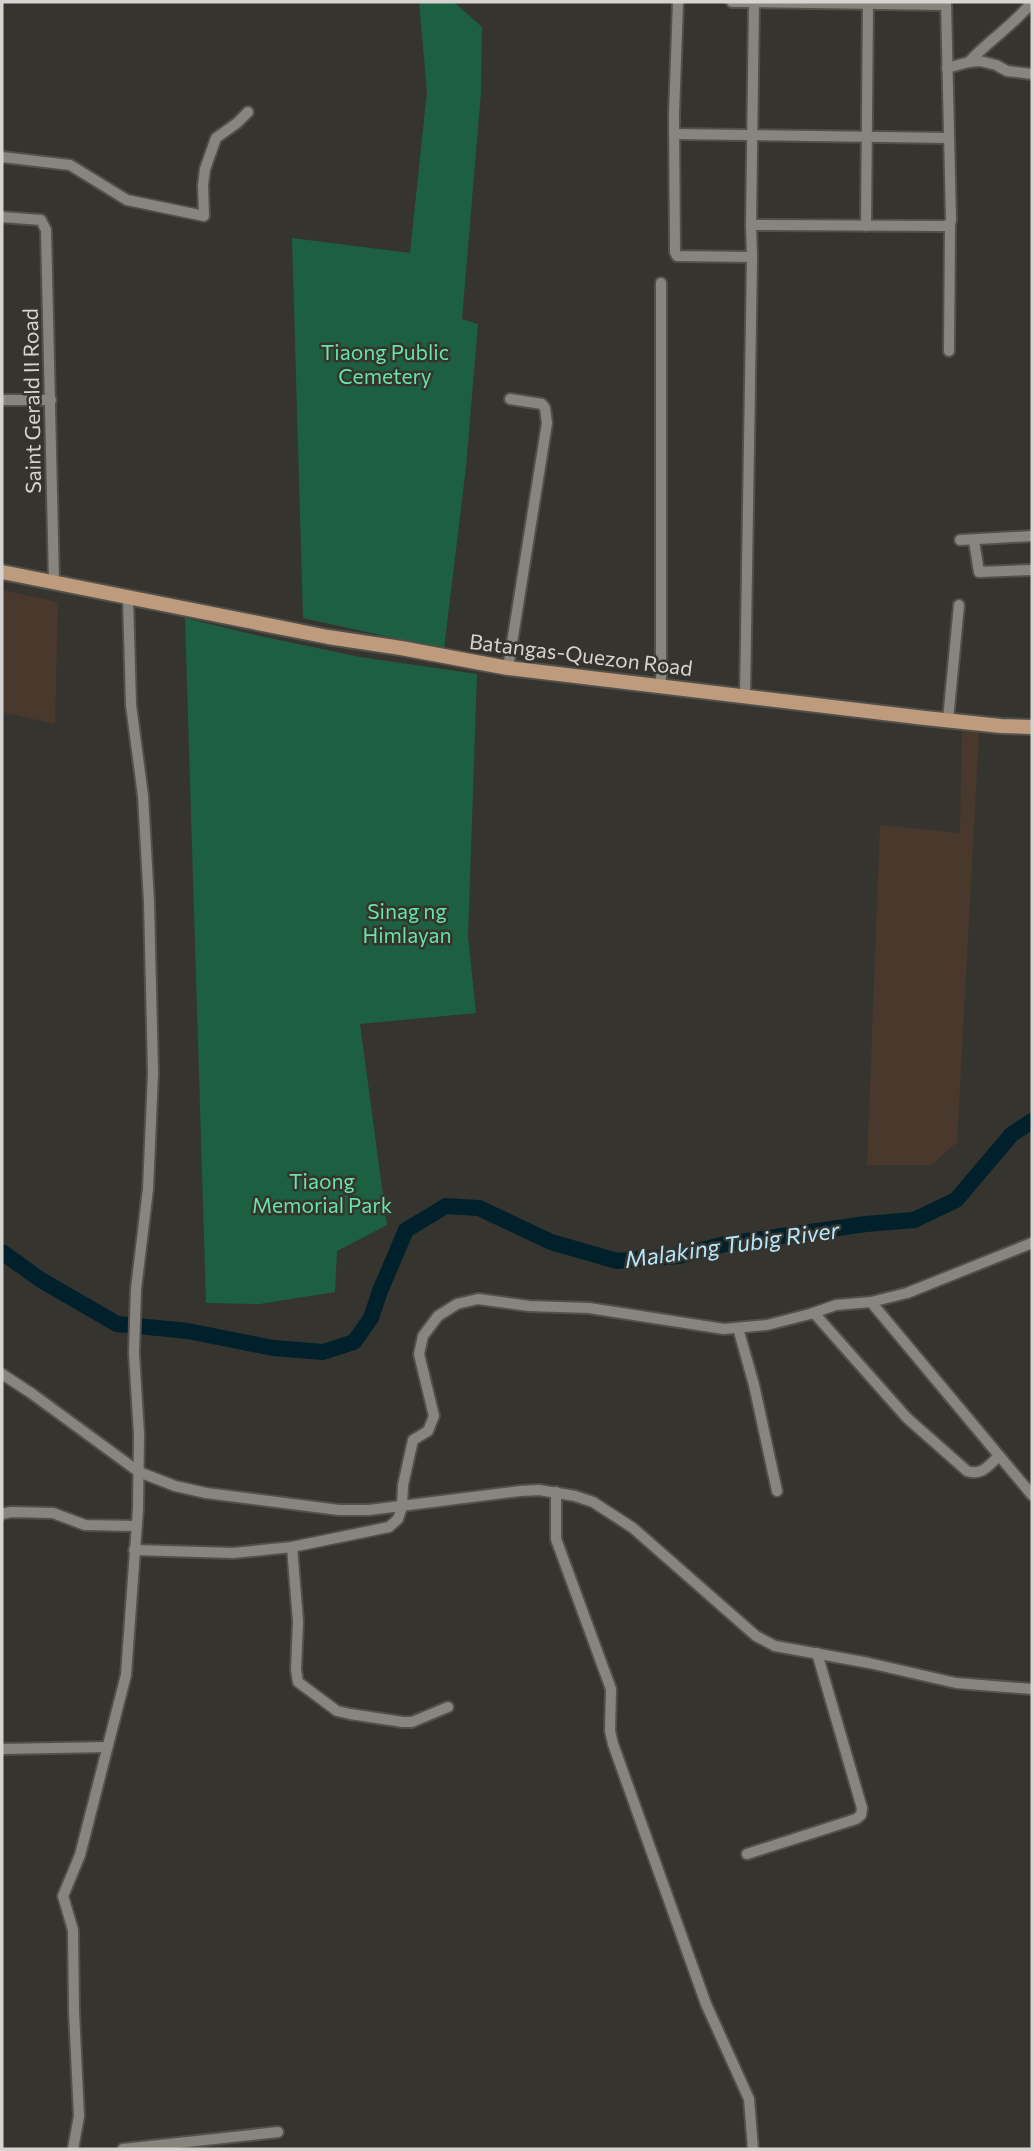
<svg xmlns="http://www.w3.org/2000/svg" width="1034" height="2151" font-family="Commissioner,sans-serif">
<rect width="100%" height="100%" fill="#36342f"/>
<!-- industrial -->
<g fill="#49392d">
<polygon points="2,590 58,602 55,724 2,712"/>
<polygon points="962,731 979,733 957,1142 931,1165 867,1165 880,825 960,833"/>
</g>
<!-- green -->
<g fill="#1d5f41">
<polygon points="419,2 454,2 482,27 481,92 462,319 478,324 466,467 444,649 303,618 292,238 410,253 427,91"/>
<polygon points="185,618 255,635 360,657 477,674 468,937 476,1013 360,1024 387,1225 337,1251 335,1292 260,1304 206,1303"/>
</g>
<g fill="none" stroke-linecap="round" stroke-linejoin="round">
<!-- river -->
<polyline stroke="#00202c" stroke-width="16" points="2,1252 41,1280 117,1324 188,1331 273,1348 323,1352 354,1342 371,1318 380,1291 406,1230 446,1206 479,1208 551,1242 617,1261 679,1256 725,1244 866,1224 914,1220 956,1200 1012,1134 1032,1121"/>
<defs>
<g id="minor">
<polyline points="678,2 674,114 675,252 677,256 752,257 745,696"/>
<polyline points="732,2 754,2"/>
<path d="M969,62C989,40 1014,25 1032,2"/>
<polyline points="947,68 969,62 980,61 996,65 1007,71 1032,74"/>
<polyline points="674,134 949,138"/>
<polyline points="2,157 70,165 127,200 204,216 203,185 205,169 216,138 237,123 248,112"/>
<polyline points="2,217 41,220 46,230 54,582"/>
<polyline points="751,225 754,2 946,5"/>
<polyline points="866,226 868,4"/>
<polyline points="752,257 751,225 944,226 950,224 951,220 946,2"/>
<polyline points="949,351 950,224"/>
<polyline points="2,400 51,400"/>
<polyline points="960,540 1032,536"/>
<polyline points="974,541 979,572 1032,570"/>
<polyline points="508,668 547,423 545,408 542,404 510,399"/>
<polyline points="661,686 661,283"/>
<polyline points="948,720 959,605"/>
<polyline points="871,1302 1032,1495"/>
<path d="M814,1313L907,1418L967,1471C982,1476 988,1466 999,1456"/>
<polyline points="738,1328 754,1385 777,1491"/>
<polyline points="2,1374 31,1393 139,1472 175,1486 206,1493 339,1510 369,1510 520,1491 539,1490 575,1496 593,1502 633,1528 756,1636 775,1646 869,1663 956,1683 1032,1689"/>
<polyline points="556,1492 556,1539 611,1689 610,1731 613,1744 706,2004 749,2099 753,2149"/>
<polyline points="2,1514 11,1512 53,1513 85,1525 136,1526"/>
<polyline points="292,1547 298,1621 296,1670 298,1682 337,1711 350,1714 403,1722 412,1722 448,1707"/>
<polyline points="134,1550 233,1553 292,1547 389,1527 398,1519 402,1507 403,1485 413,1440 428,1431 434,1416 419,1354 423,1336 438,1316 457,1304 478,1299 529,1306 589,1308 724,1329 767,1325 810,1314 836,1305 871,1302 907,1293 1032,1243"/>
<polyline points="2,1749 107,1747"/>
<polyline points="747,1854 856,1819 861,1815 862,1808 817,1653"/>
<polyline points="73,2149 79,2116 74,2012 73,1930 63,1896 80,1855 126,1675 138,1509 139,1434 134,1353 136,1289 148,1189 153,1073 149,902 143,796 131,705 128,598"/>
<polyline points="123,2149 278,2132"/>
</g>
<polyline id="major" points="2,572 328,637 401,648 508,668 925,718 1001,726 1032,727"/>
</defs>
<!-- minor casing -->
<use href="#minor" stroke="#51504b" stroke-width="14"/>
<!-- major casing -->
<use href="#major" stroke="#51504b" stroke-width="18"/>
<!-- minor -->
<use href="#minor" stroke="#87857e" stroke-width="10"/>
<!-- major -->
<use href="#major" stroke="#bd9b7c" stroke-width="14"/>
</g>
<g text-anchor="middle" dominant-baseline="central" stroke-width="5" stroke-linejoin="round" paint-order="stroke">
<!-- park labels -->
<g font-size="21" fill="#65e5a7" stroke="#36342f">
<text x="385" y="351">Tiaong Public<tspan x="385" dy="24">Cemetery</tspan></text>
<text x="407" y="910">Sinag ng<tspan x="407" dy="24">Himlayan</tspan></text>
<text x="322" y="1180">Tiaong<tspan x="322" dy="24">Memorial Park</tspan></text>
</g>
<!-- street labels -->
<g font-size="21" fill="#d5d4d1" stroke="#36342f">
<text transform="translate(31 401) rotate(-91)">Saint Gerald II Road</text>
<text transform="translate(581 654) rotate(7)">Batangas-Quezon Road</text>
</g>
<!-- water labels -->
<g font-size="23" font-style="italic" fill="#b4e6fa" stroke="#36342f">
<text transform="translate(732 1244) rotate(-8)">Malaking Tubig River</text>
</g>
</g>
<!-- border -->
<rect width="1034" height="2151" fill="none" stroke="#d5d4d1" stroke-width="7"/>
</svg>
